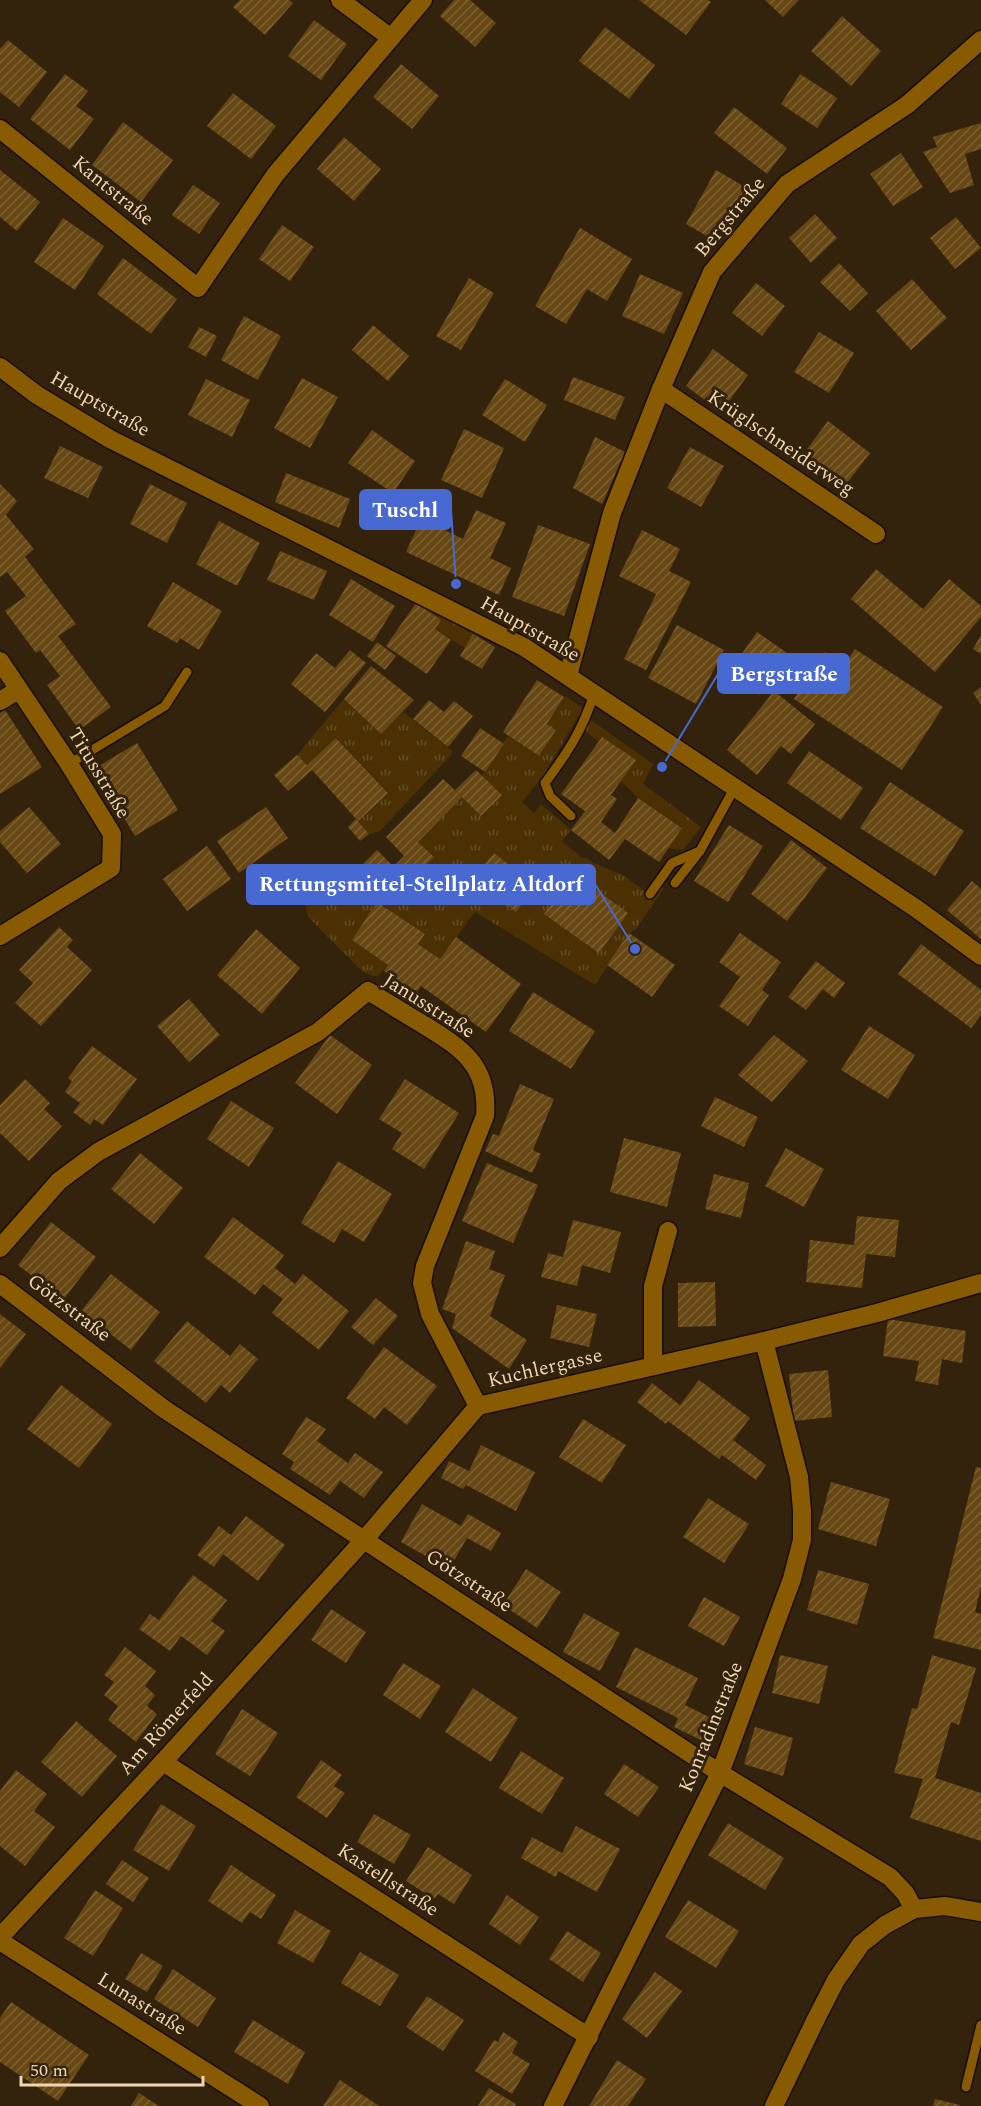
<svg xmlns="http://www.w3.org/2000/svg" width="981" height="2106" font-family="Spectral,serif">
<defs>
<pattern id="grass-tufts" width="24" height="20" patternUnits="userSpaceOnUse" patternTransform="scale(1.5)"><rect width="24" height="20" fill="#4a3003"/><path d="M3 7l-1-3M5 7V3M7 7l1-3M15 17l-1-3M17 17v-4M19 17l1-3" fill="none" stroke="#644d25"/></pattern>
<pattern id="building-hatch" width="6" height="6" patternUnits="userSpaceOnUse" patternTransform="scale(1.5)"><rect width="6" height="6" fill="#674713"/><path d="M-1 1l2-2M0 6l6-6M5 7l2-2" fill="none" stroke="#7d6133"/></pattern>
</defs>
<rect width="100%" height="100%" fill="#33230d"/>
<!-- grass -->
<g fill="url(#grass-tufts)">
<polygon points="412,595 473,634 465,648 435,629 441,620 410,599"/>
<polygon points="565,696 583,708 544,775 522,802 534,813 541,804 571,830 562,841 582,858 587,858 593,863 623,875 651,896 657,888 664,888 636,929 629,933 595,985 475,912 440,959 418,944 424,934 378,902 352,940 388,965 377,977 363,972 308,917 305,902 312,892 342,875 348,881 359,873 374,883 383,882 396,891 407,878 410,882 434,857 418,842 461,798 460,794 482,816 501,795 482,776 508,736 539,756 556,730 547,724"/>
<polygon points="344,699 381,734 403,712 452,751 451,755 380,831 369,834 358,821 388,792 337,738 307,765 297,755"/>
<polygon points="591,720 653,764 643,784 701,827 683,850 668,848 682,827 638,798 621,781 635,760 602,737 599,742 585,731"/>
</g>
<!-- building -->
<g fill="url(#building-hatch)">
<polygon points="240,0 289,0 293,3 265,35 233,7"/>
<polygon points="454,0 470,0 496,23 475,47 440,16"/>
<polygon points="639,0 708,0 711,2 686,35"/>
<polygon points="765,0 799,0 783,17"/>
<polygon points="842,16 881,51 851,86 811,51"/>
<polygon points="314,20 347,44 321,80 288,56"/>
<polygon points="605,27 655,65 629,99 579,61"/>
<polygon points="8,40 47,72 19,107 0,92 0,49"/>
<polygon points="401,64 439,96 412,129 373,97"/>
<polygon points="65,74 88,91 76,106 94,119 70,150 30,119"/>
<polygon points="800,74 837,98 817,128 781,104"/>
<polygon points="233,93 276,126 251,159 207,126"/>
<polygon points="734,107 787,148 767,174 714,133"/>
<polygon points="123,122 173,160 141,202 92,165"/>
<polygon points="981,123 981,149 965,154 974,185 950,193 923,152 937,147 933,137"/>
<polygon points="344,137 381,169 354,201 317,169"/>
<polygon points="901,153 923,187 893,206 870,174"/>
<polygon points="0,170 40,202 17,231 0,217"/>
<polygon points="716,170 750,190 719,243 686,224"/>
<polygon points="193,185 220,203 199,234 172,215"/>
<polygon points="815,214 837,238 811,263 789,238"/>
<polygon points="956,217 981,248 955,269 930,238"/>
<polygon points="63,218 104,246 75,290 34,262"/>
<polygon points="282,225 314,247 290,281 259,259"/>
<polygon points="580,228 632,259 607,301 587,289 566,324 535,306"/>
<polygon points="123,258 177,299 151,334 97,294"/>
<polygon points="839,263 868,293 850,311 820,282"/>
<polygon points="640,274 683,293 664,334 622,316"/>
<polygon points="469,278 494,293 461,350 436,336"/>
<polygon points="912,279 947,318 911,350 876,311"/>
<polygon points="756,283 785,306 762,336 732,313"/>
<polygon points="244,316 281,336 258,380 221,360"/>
<polygon points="373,325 409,356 388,381 352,350"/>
<polygon points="199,327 217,336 206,357 188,347"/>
<polygon points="819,332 854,353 829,393 794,372"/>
<polygon points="713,349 748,375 721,412 686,386"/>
<polygon points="573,377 625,397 615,420 564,400"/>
<polygon points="302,378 338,397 310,448 274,428"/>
<polygon points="206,379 250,400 232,437 188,415"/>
<polygon points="505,379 547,405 525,442 482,415"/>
<polygon points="828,421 870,453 844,487 802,456"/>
<polygon points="464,429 504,448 482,498 441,480"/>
<polygon points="372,430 415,461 393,493 348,463"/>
<polygon points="595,437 625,452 602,504 573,488"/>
<polygon points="60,446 103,467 88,498 44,478"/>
<polygon points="690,447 724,466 701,507 667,488"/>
<polygon points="286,473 350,499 339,528 275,502"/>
<polygon points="0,484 17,501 6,515 34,549 25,557 76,624 58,636 111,707 79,730 47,685 60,676 40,650 36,653 5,611 26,596 7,572 0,577"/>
<polygon points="150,484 187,503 167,543 130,524"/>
<polygon points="476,510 506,523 490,558 511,568 499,595 406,552 421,519 463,539"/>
<polygon points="219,521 260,543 237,586 196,564"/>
<polygon points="538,525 590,544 564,616 512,597"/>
<polygon points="642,530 680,549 669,571 691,582 646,670 624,659 656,594 619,576"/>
<polygon points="280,551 327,571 314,600 267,580"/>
<polygon points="876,569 923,609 949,579 981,606 981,617 935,672 851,599"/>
<polygon points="351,579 395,606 373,642 329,615"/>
<polygon points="173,582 222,611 199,650 180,638 177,643 147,626"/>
<polygon points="416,603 441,620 435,629 451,640 427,674 386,646"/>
<polygon points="677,625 724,650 696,704 648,678"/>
<polygon points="757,632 787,653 759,695 728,674"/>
<polygon points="473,634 495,647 482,669 460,656"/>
<polygon points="981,635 981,654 973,649"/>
<polygon points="377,642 396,656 385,670 367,656"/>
<polygon points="855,649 943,707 902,770 794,699 825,652 844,665"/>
<polygon points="350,650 366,663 325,712 291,684 316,653 335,668"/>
<polygon points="371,666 414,700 381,734 344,699"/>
<polygon points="537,680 564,697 547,724 556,730 539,756 503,732"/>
<polygon points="981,687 981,705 973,693"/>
<polygon points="774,691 815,724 791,754 781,746 757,775 727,750"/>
<polygon points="429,700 444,712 454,701 473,716 448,747 413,719"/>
<polygon points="5,710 42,767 0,794 0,713"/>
<polygon points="480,728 504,744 485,772 461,756"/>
<polygon points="602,737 636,760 611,795 617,799 601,822 615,833 638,798 682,828 659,862 625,839 609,860 571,830 585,811 561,794"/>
<polygon points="336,738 388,793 358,821 312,770 288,791 274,775 297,755 307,765"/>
<polygon points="137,743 178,810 135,836 94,769"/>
<polygon points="809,751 863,788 841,820 787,783"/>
<polygon points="476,770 502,795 481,816 455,790"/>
<polygon points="443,779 462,797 418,842 434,857 410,882 394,866 404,856 386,837"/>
<polygon points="890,782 964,831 935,876 860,828"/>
<polygon points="29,807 61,844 27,873 0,842 0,831"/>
<polygon points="266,807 288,838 239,873 217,841"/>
<polygon points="356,819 369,834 360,841 348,827"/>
<polygon points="729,825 763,846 728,902 694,881"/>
<polygon points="791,840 827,868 787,921 751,894"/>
<polygon points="207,846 231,879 187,911 163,879"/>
<polygon points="377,850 392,865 375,883 359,868"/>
<polygon points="494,853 536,886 516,912 473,879"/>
<polygon points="573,873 628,913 599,953 544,914"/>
<polygon points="972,881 981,889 981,939 947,910"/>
<polygon points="377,902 425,934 418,944 440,959 456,937 521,984 486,1032 421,986 416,993 384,971 388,965 352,940"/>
<polygon points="59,927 73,940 67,947 92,970 41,1026 15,1003 33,983 19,970"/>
<polygon points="256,929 300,968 262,1014 217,975"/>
<polygon points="629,933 675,965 652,997 607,965"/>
<polygon points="740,933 781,962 762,990 769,995 748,1026 719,1006 740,977 719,962"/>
<polygon points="921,944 981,990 981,1015 971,1028 898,974"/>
<polygon points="816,961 845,983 834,998 823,989 806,1010 788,997"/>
<polygon points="533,992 595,1031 571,1069 509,1031"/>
<polygon points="189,999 220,1035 189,1062 157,1026"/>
<polygon points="869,1026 915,1055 888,1099 841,1070"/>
<polygon points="330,1035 372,1065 337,1114 295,1083"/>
<polygon points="774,1035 808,1061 772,1102 738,1075"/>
<polygon points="92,1046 137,1079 103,1125 94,1119 90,1125 73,1112 80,1103 65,1092 72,1081 68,1078"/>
<polygon points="25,1079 50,1103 44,1109 62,1126 29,1161 0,1133 0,1105"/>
<polygon points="405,1079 459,1113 424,1169 392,1149 402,1133 379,1119"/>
<polygon points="520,1084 554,1099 533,1150 541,1154 532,1173 485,1151 493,1134 499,1136"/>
<polygon points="715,1097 758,1117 744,1147 701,1126"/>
<polygon points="231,1101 274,1128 249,1167 207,1139"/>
<polygon points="624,1138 681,1153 667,1207 610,1192"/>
<polygon points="786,1148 824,1169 804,1207 765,1186"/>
<polygon points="140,1153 183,1188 154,1224 111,1189"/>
<polygon points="338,1161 392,1194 364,1242 342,1229 334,1243 301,1223"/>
<polygon points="487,1163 538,1185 513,1243 462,1221"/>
<polygon points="714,1174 749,1183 741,1218 705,1209"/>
<polygon points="857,1216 899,1220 895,1257 866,1254 862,1288 806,1282 810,1240 854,1245"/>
<polygon points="233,1217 284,1255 275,1268 295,1284 303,1274 349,1311 319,1350 272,1313 283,1299 263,1284 255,1295 204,1257"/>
<polygon points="573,1220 621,1232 610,1273 582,1265 577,1286 541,1277 548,1253 563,1257"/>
<polygon points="51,1222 96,1257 63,1300 18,1265"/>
<polygon points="466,1241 495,1251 489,1269 505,1275 490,1316 527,1340 509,1369 452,1328 456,1314 442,1309"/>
<polygon points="111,1274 160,1312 131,1350 81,1311"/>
<polygon points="715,1282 716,1326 678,1327 678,1283"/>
<polygon points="376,1298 398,1316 373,1345 351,1327"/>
<polygon points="557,1305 597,1314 589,1347 550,1338"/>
<polygon points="0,1314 26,1334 0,1368"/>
<polygon points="888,1319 966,1331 962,1363 942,1359 938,1385 915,1381 919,1361 883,1356"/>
<polygon points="187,1321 230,1356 240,1344 258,1359 230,1393 221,1385 206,1403 154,1361"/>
<polygon points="384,1347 437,1386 407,1425 384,1407 375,1419 346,1398"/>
<polygon points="828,1370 832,1417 794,1421 789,1374"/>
<polygon points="699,1380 750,1418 733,1440 766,1465 756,1480 722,1455 719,1459 668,1421 666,1424 637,1402 652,1383 680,1405"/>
<polygon points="61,1385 112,1424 79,1468 27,1429"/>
<polygon points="306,1417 326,1429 317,1441 348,1463 355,1453 383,1472 364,1498 340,1481 330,1495 290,1469 294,1462 282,1454"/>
<polygon points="583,1419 626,1445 602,1483 559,1457"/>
<polygon points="481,1445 535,1472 516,1511 466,1485 463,1489 441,1478 449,1461 469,1471"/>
<polygon points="976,1467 981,1468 981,1587 975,1612 981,1614 981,1650 933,1638"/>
<polygon points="831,1482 890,1499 876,1546 818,1529"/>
<polygon points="708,1498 749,1524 724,1563 683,1537"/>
<polygon points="422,1504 461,1526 468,1514 501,1533 491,1551 467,1538 449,1569 401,1542"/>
<polygon points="246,1516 285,1545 258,1581 223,1554 214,1567 197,1555 219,1526 231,1535"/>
<polygon points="526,1569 561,1592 537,1628 503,1605"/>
<polygon points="818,1570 869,1584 857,1625 807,1610"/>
<polygon points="193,1575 227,1600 211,1621 225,1631 207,1655 181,1636 170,1651 139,1629 150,1614 159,1620"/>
<polygon points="704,1597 740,1617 724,1646 688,1626"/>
<polygon points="331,1609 366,1632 346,1663 311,1640"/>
<polygon points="584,1613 620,1633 600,1671 563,1652"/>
<polygon points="125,1647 156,1671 145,1686 155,1695 147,1706 157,1714 136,1742 108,1720 118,1706 104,1695 114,1682 104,1675"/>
<polygon points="635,1647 698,1678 685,1705 713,1719 703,1741 674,1727 678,1718 616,1687"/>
<polygon points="780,1655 828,1666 819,1704 772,1693"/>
<polygon points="932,1655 976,1668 959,1725 951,1722 935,1778 981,1793 981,1841 910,1818 923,1779 894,1773 912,1708 917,1709"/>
<polygon points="403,1663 441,1686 420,1719 383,1695"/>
<polygon points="473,1688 518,1718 491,1762 445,1732"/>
<polygon points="242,1709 278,1733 250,1776 215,1754"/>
<polygon points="76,1721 117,1756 82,1797 41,1762"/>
<polygon points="755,1727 793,1738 783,1776 744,1764"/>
<polygon points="521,1751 564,1778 542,1814 499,1788"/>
<polygon points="321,1760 342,1775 334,1786 345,1793 327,1818 296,1797"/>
<polygon points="624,1764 659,1787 638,1817 604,1794"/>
<polygon points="16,1770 47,1794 34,1811 55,1827 25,1866 0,1846 0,1791"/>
<polygon points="161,1804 196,1826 169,1871 133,1850"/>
<polygon points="374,1814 411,1835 394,1864 357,1842"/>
<polygon points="728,1823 784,1858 765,1890 708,1855"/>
<polygon points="576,1826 620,1849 597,1892 558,1871 556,1877 521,1858 532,1837 562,1853"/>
<polygon points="428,1847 472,1875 454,1904 438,1894 434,1899 406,1881"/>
<polygon points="122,1860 149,1878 133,1902 106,1884"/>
<polygon points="231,1865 276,1895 261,1919 250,1912 242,1923 208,1901"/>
<polygon points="95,1890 123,1908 93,1956 64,1938"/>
<polygon points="507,1895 539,1917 520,1945 489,1924"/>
<polygon points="688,1900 739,1931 716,1968 665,1937"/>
<polygon points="295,1910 331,1931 313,1963 277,1943"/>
<polygon points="567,1931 601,1953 583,1982 549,1959"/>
<polygon points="360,1952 399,1975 380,2006 341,1983"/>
<polygon points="141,1953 163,1966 147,1992 125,1979"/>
<polygon points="173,1969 216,1998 198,2027 154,1999"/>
<polygon points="655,1972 682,1991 647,2038 622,2019"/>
<polygon points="427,1996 464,2020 443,2051 406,2027"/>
<polygon points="11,2002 89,2055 58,2101 0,2062 0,2018"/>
<polygon points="253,2020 305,2052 288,2084 234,2052"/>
<polygon points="503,2032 518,2042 512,2053 530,2064 512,2094 475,2071 494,2040 498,2042"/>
<polygon points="617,2060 646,2079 628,2106 589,2106"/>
<polygon points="340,2080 379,2106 323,2106"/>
<polygon points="489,2088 516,2104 515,2106 478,2106"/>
<polygon points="139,2093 159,2106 131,2106"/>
<polygon points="935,2099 960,2105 960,2106 933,2106"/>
</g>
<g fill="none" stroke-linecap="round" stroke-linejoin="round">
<defs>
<g id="lane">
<polyline points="69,764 165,706 187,672"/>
<path d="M571,816L550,796L545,783C568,752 582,731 594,694"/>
<polyline points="675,883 700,851 735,787"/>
<polyline points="650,894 672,863 700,851"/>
<polyline points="966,2087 981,2025"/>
</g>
<g id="street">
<polyline points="340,0 391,38"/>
<polyline points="0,129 198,288 275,175 423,0"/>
<polyline points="661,389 876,534"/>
<polyline points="0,661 69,764 112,834 111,868 0,936"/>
<polyline points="568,676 612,513 661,389 712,272 787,184 907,105 981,40"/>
<polyline points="0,701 18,690"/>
<path d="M0,1248L59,1181L98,1152L318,1032L368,991C387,1002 405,1014 424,1025C463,1049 489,1066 485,1116L425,1266L422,1283L430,1314L478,1406"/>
<polyline points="0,1284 164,1409 720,1773 890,1877 905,1893 914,1909"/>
<polyline points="653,1365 653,1286 668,1231"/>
<polyline points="163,1762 589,2037"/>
<polyline points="0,1937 163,1762 364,1540 478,1406 764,1341 877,1313 981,1283"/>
<polyline points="0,1941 260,2106"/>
<polyline points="553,2106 720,1773 792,1579 802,1540 802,1510 799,1477 764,1341"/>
</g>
<g id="secondary">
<polyline points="0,367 37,395 110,439 524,647 917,909 981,956"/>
<polyline points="774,2106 816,2019 836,1980 861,1944 885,1925 914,1909 945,1906 981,1912"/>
</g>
</defs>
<!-- lane casing -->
<use href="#lane" stroke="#1a0c00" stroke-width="12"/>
<!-- street casing -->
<use href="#street" stroke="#1a0c00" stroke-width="21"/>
<!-- secondary casing -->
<use href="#secondary" stroke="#1a0c00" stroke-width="21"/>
<!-- lane -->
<use href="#lane" stroke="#885b03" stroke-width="9"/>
<!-- street -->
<use href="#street" stroke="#885b03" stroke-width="18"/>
<!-- secondary -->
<use href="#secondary" stroke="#885b03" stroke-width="18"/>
</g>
<g text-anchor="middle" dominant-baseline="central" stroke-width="6" stroke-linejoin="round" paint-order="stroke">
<!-- street labels -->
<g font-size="20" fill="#f0d6b4" stroke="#33230d">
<text transform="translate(113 191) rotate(39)">Kantstraße</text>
<text transform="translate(730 217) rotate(-50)">Bergstraße</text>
<text transform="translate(100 404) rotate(30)">Hauptstraße</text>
<text transform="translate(781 443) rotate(34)">Krüglschneiderweg</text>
<text transform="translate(530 629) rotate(30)">Hauptstraße</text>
<text transform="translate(99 773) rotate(59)">Titusstraße</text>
<text transform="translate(429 1006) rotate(32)">Janusstraße</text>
<text transform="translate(69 1308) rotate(37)">Götzstraße</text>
<text transform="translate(545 1368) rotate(-13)">Kuchlergasse</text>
<text transform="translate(469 1581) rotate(33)">Götzstraße</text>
<text transform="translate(166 1724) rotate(-48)">Am Römerfeld</text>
<text transform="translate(711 1727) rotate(-68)">Konradinstraße</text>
<text transform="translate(388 1880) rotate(33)">Kastellstraße</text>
<text transform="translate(142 2004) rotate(32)">Lunastraße</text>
</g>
</g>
<!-- callouts -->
<path fill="none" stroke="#4769d1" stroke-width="2" d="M456 584L451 509M662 767L718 674M635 949L595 884"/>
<g fill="#4769d1" stroke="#33230d" stroke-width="2">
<circle cx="456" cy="584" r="6"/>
<circle cx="662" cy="767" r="6"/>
<circle cx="635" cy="949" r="6"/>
</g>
<g fill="#4769d1" stroke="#4769d1" stroke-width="2">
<rect x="360" y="490" width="91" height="39" rx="6"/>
<rect x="718" y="654" width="131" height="39" rx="6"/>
<rect x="247" y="865" width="348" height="39" rx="6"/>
</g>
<g font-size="21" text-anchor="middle" font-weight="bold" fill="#fff">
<text x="405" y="517">Tuschl</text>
<text x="784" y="681">Bergstraße</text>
<text x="421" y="891">Rettungsmittel-Stellplatz Altdorf</text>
</g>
<!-- scale -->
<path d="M21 2076v9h182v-9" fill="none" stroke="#f0d6b4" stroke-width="3"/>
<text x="30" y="2076" font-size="18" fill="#f0d6b4" stroke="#33230d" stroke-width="4.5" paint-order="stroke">50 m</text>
</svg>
